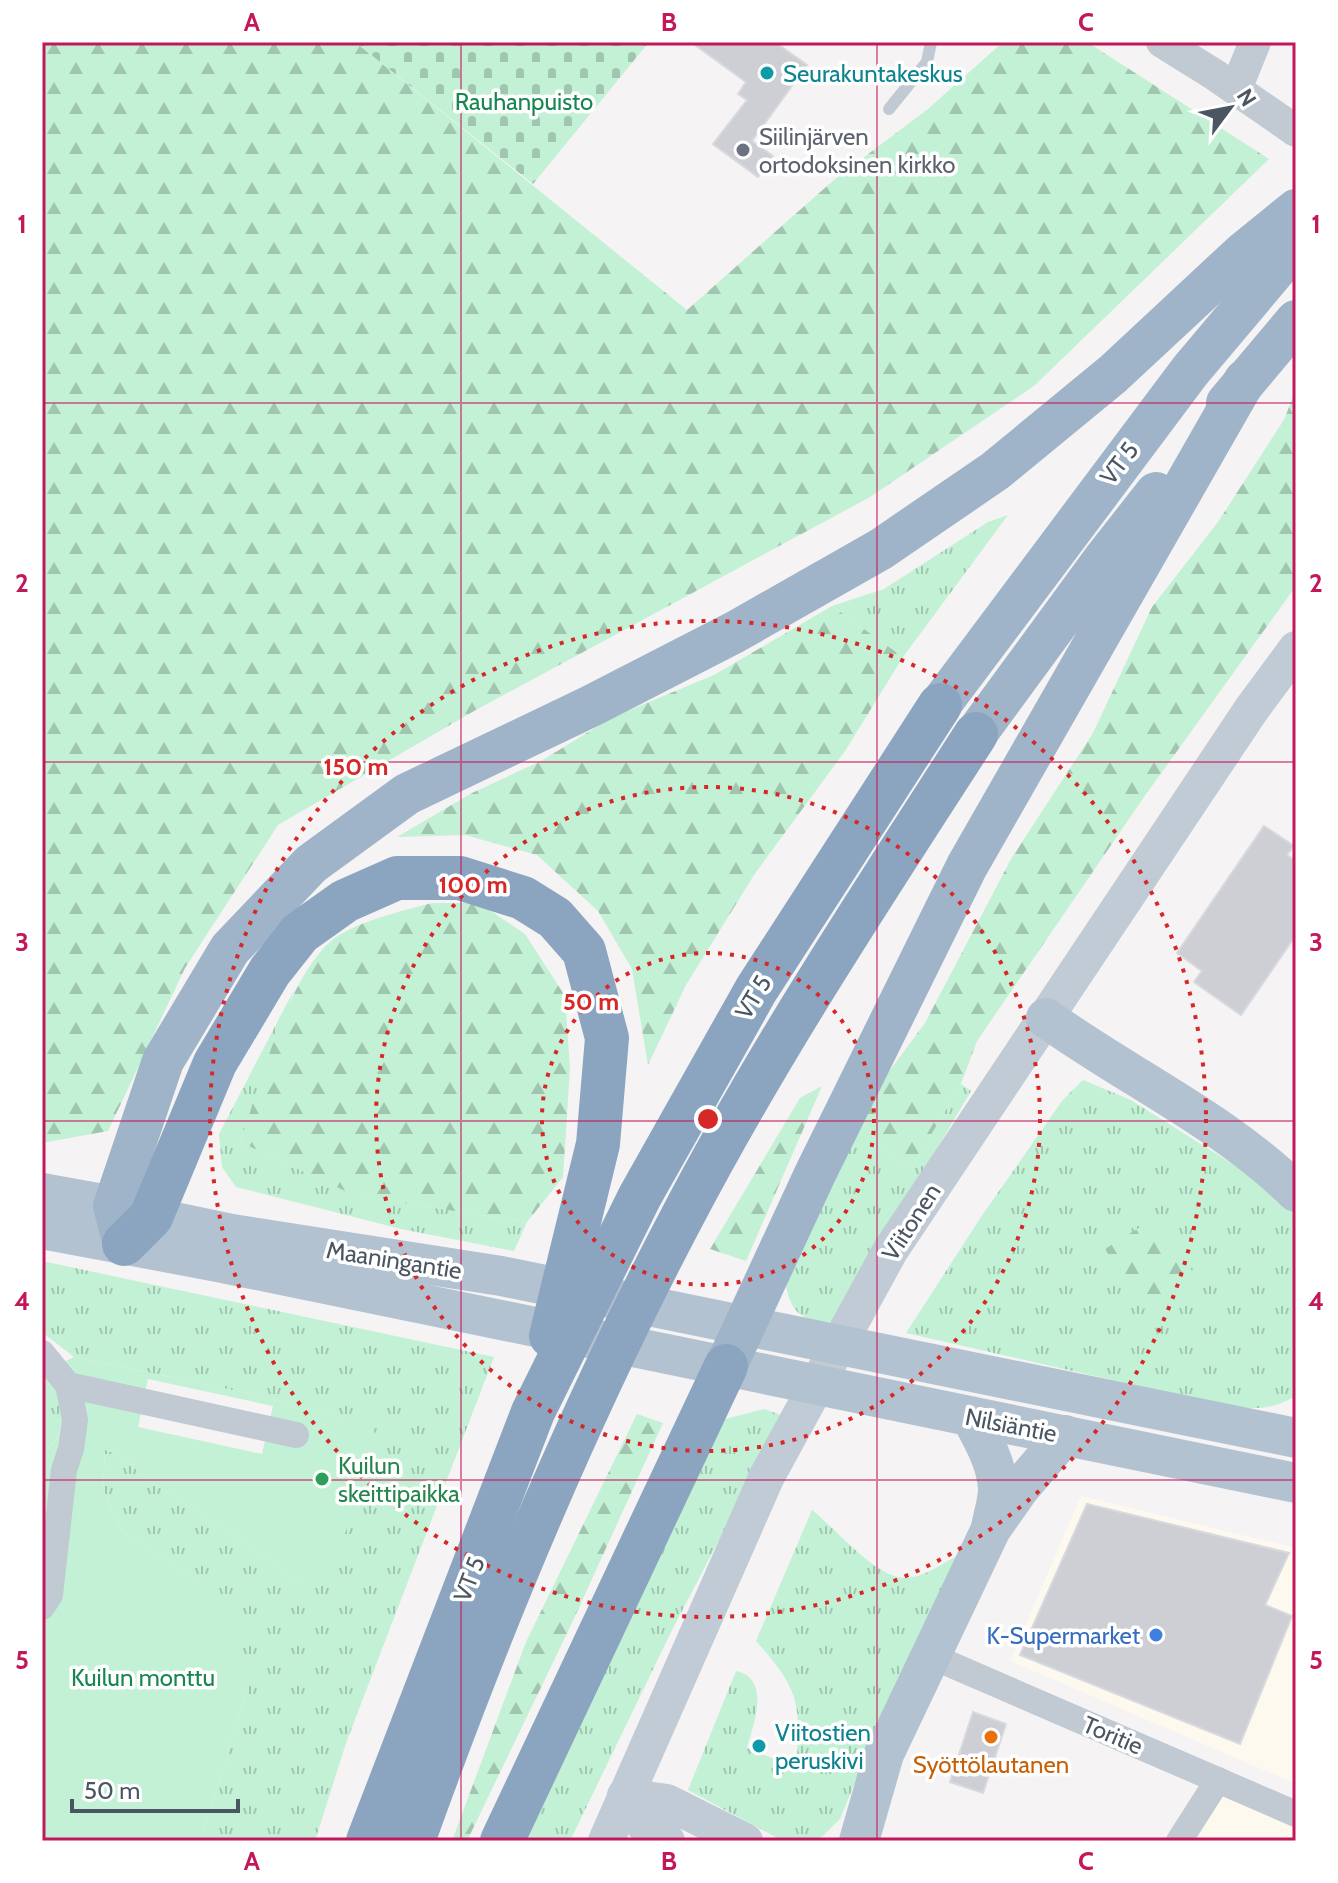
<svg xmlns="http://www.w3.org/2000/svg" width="1338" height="1883" font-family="Cabin,sans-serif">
<defs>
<pattern id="grass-tufts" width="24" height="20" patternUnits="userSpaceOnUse" patternTransform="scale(2)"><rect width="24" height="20" fill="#c3f1d5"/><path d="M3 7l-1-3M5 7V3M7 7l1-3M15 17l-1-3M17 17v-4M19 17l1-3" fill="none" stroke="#a0c6b0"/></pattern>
<pattern id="forest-firs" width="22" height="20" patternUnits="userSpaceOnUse" patternTransform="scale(2)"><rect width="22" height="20" fill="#c3f1d5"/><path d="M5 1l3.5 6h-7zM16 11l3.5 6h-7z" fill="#a0c6b0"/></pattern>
<pattern id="cemetery-stones" width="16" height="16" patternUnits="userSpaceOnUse" patternTransform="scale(2)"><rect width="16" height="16" fill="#c3f1d5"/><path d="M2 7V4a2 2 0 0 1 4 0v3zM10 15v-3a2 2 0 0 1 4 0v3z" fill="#a0c6b0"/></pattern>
</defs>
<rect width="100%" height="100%" fill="#f5f3f3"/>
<!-- commercial -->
<g fill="#fdf9ef">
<polygon points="1081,1496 1296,1548 1296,1784 1010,1661"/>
<polygon points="1221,1789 1296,1824 1296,1841 1197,1841"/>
</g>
<!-- grass -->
<g fill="url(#grass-tufts)">
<polygon points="1008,515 903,657 832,606 884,589 988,522"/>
<polygon points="295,988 240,1142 357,1196 527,1222 514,1251 401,1229 236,1187 222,1167 219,1134"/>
<path d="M1083,1080L1131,1100L1264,1184L1296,1215V1396C1269,1411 1256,1409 1226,1406L906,1333L981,1217L1062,1101Z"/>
<path d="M961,1084L971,1091L834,1322C800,1322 790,1312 785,1280L854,1127L911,1169Z"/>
<polygon points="42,1261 494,1357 346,1743 315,1841 200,1841 248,1689 196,1580 122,1532 103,1490 105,1450 122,1455 144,1477 201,1515 249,1544 302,1586 377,1437 369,1425 251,1394 74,1357 42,1332"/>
<path d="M42,1372C54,1389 66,1412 59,1434C56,1442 47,1449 42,1455Z"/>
<polygon points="764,1409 784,1416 673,1628 570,1841 526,1841 722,1420"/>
<path d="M812,1510C835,1528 873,1575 903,1578C923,1579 944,1562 961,1554L882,1717L840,1819L824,1835L814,1841H783L688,1790L736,1671C772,1679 753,1725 747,1748L796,1768C801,1704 800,1690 756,1641Z"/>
</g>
<!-- forest -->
<g fill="url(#forest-firs)">
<polygon points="42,42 355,42 687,310 835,179 928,109 1003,42 1087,42 1269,159 1034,386 870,497 474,711 278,825 185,968 108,1131 42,1143"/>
<polygon points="1296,387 1296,586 1144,797 977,1041 961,1084 911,1169 854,1127 879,1085 925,1023 1011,859 1093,733 1152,607 1218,522 1285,418"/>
<polygon points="832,606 903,657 845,751 754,875 686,985 648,1065 632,969 598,911 537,855 465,835 397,837 472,793 541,761 613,717 714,675"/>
<path d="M432,903H479L525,934L565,996L570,1069L563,1177L527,1222L356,1196L240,1142C260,1085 286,982 330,942C350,923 405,910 432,903Z"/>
<polygon points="822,1086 746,1261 710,1249 800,1098"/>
<polygon points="1158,1216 1195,1276 1143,1309 1105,1249"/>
<polygon points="637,1414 663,1423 571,1625 467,1841 452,1841 526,1642"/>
</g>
<!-- cemetery -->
<polygon fill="url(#cemetery-stones)" points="355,42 649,42 533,184"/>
<!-- park -->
<path fill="#c3f1d5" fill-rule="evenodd" d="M74,1357L251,1394L370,1425L377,1437L330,1579L302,1586L249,1544L201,1515L144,1477L122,1455L105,1450L103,1490L122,1532L196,1580L238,1624L248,1689L200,1841H42V1455C47,1449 56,1442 59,1435C66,1413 54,1389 42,1372ZM148,1379L273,1406L262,1454L138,1427Z"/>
<!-- building -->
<g fill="#cdcfd5" stroke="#d7d9de" stroke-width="2">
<polygon points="691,42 775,42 807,65 752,141 773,156 758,177 713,144 747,100 738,94 746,82"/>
<polygon points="1264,826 1294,846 1287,855 1296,861 1296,935 1241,1015 1194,982 1202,971 1177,953"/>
<polygon points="1087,1504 1289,1553 1265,1605 1292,1616 1240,1744 1020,1655"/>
<polygon points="973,1712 1006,1724 983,1793 950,1782"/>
</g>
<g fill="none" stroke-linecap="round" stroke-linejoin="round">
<!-- service -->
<polyline stroke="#c1cad2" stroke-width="12" points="889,109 927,62 931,42"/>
<!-- minor -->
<g stroke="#c1cad2" stroke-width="26">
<polyline points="42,1353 68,1385 75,1420 71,1449 64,1470 50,1595 42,1607"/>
<polyline points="68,1385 296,1435"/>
<polyline points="931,1656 1296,1814"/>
<polyline points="1179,1841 1218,1780"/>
</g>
<!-- tertiary -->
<g stroke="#c1cad2" stroke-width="32">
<polyline points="1162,42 1215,75 1296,131"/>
<polyline points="1236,89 1255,42"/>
</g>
<!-- secondary -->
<g stroke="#c1cbd6" stroke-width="36">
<polyline points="625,1796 667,1802 745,1841"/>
<polyline points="625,1796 649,1832 667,1841"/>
<polyline points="606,1841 767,1476 890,1251 1251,710 1296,649"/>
</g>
<!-- primary -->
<g stroke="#b3c2d1" stroke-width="40">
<path d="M1046,1018C1128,1077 1224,1121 1296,1192"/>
<polyline points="42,1193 114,1206 151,1217 232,1234 501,1276 1296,1438"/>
<polyline points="42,1229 218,1262 1296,1483"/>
<path d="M971,1417C983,1439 997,1464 998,1489C998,1502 993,1515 991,1528"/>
<polyline points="859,1841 884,1754 991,1529 1019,1489 1065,1435"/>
</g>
<!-- trunk -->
<g stroke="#9fb4c9" stroke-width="42">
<polyline points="1227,403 1296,321"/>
<polyline points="940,705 1190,371 1296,245"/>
<polyline points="976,734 1105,558 1156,493"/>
<polyline points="124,1244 114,1206 163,1061 230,949 311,864 407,794 591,706 735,632 881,549 995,471 1113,374 1243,253 1296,210"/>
<polyline points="726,1366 815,1174 967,866 1245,380"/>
</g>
<!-- motorway -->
<g stroke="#8ba5c1" stroke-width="44">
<polyline points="124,1244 151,1217 215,1063 270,971 300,933 345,901 397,878 460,878 523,898 555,918 584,951 607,1038 598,1144 551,1336"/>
<polyline points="368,1841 533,1412 640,1196 756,990 940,705"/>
<path d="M413,1841C489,1629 575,1420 680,1221C768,1052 873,894 976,734"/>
<polyline points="502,1841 726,1366"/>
</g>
</g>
<!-- grid -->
<path fill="none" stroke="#c2185b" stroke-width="2" stroke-opacity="0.55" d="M461,42V1841M877,42V1841M42,403H1296M42,762H1296M42,1121H1296M42,1480H1296"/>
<!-- distance rings -->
<g fill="none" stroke="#d62828" stroke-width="4" stroke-dasharray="4 8">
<circle cx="708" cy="1119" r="166"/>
<circle cx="708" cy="1119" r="332"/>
<circle cx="708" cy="1119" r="498"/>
</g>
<!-- markers -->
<g fill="#0f9aa8" stroke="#fff" stroke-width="3">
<circle cx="767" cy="73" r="8"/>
<circle cx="759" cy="1746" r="8"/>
</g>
<circle fill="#6b7280" stroke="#fff" stroke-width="3" cx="743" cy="150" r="8"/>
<circle fill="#2e9e5b" stroke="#fff" stroke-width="3" cx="322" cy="1479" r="8"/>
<circle fill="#3f7fe0" stroke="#fff" stroke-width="3" cx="1156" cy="1635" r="8"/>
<circle fill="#e8710a" stroke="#fff" stroke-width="3" cx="991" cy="1737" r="8"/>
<g text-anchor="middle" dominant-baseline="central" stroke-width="7" stroke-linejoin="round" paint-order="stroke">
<!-- culture labels -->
<g font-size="24" fill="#0d838f" stroke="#fff" text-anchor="start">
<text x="783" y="73">Seurakuntakeskus</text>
<text x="775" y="1732">Viitostien<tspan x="775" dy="28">peruskivi</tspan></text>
</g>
<!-- park labels -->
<g font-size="24" fill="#17864f" stroke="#fff">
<text x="524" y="101">Rauhanpuisto</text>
<text x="143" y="1677">Kuilun monttu</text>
</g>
<!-- worship labels -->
<g font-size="24" fill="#5b616d" stroke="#fff" text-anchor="start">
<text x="759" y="136">Siilinjärven<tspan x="759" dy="28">ortodoksinen kirkko</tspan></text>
</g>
<!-- street labels -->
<g font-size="24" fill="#4a5661" stroke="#fff">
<text transform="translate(1119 463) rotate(-53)">VT 5</text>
<text transform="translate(753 997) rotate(-59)">VT 5</text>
<text transform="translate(911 1222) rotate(-57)">Viitonen</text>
<text transform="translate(394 1260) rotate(9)">Maaningantie</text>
<text transform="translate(1011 1425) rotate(11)">Nilsiäntie</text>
<text transform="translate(469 1579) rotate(-69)">VT 5</text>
<text transform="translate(1113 1735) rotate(23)">Toritie</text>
</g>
<!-- leisure labels -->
<g font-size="24" fill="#27864d" stroke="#fff" text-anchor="start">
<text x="338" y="1465">Kuilun<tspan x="338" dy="28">skeittipaikka</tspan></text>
</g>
<!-- shop labels -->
<g font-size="24" fill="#366cbe" stroke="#fff" text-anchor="end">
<text x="1140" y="1635">K-Supermarket</text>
</g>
<!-- food labels -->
<g font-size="24" fill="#c56008" stroke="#fff">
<text x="991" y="1764">Syöttölautanen</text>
</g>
</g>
<circle cx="708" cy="1119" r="12" fill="#d62828" stroke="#fff" stroke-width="4"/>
<g font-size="24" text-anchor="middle" font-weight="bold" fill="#d62828" stroke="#fff" stroke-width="7" stroke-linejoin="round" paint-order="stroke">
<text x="356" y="775">150 m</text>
<text x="473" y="893">100 m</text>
<text x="591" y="1010">50 m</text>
</g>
<!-- border -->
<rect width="1338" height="1883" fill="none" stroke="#ffffff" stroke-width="88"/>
<!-- north arrow -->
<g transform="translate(1230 108) rotate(58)" stroke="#ffffff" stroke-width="6" paint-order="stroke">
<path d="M0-6L14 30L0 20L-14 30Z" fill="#4a5661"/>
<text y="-12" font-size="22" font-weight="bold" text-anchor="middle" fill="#4a5661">N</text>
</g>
<!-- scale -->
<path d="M72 1799v12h166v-12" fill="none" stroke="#4a5661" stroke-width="4"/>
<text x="84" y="1799" font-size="24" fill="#4a5661" stroke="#ffffff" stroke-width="6" paint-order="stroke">50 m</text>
<rect x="44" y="44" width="1250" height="1795" fill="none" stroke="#c2185b" stroke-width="3"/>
<g font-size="26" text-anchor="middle" font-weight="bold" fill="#c2185b">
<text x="252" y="31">A</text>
<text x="669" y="31">B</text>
<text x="1086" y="31">C</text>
<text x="22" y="233">1</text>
<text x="1316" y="233">1</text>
<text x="22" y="592">2</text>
<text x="1316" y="592">2</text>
<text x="22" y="951">3</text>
<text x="1316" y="951">3</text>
<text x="22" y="1310">4</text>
<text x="1316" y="1310">4</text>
<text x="22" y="1669">5</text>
<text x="1316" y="1669">5</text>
<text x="252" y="1870">A</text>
<text x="669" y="1870">B</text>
<text x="1086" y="1870">C</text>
</g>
</svg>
